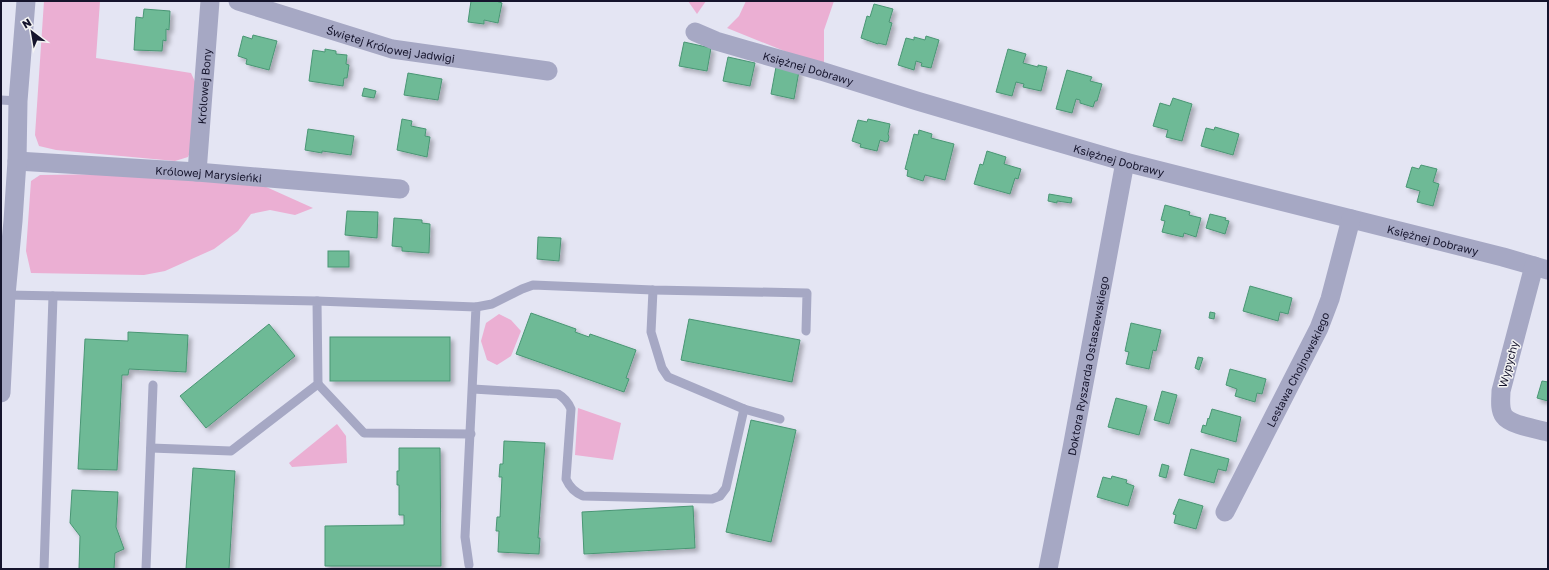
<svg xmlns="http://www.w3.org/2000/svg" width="1549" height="570" font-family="'Golos Text',sans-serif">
<defs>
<filter id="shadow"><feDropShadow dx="3.5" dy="3.5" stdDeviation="2" flood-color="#0004"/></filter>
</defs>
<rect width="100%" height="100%" fill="#e4e5f3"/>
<!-- green -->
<g fill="#ebafd3">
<polygon points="44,1 100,1 96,58 191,73 198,88 193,145 188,157 175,161 56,150 39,146 35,135"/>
<polygon points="688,1 706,1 697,14"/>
<polygon points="746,1 834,1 824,30 824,67 727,28 739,16"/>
<polygon points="185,173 253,181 313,208 295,215 270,210 251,214 238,231 214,249 165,271 144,275 31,273 26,251 31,181 40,175"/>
<polygon points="499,314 511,320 521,331 511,356 497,365 487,360 481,341 486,323"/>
<polygon points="578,408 621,423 613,460 575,455"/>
<polygon points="337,424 346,436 347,463 292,467 289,463"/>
</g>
<!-- building -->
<g fill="#6eba96" stroke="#499674" filter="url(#shadow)">
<polygon points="471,1 496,1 502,3 498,23 484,20 484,24 468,22"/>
<polygon points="874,4 893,9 889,22 892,23 886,45 878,43 878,44 861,38 867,16 870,17"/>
<polygon points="144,9 170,11 169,30 166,29 166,41 163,40 162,51 134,50 136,17 143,18"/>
<polygon points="253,35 277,41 269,70 246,64 247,59 238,56 243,36 252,39"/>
<polygon points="926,36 939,40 931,68 921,66 922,63 916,61 914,70 898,65 906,38 914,40 914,37 925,40"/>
<polygon points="684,42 711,48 707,71 679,66"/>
<polygon points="325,49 336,51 336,54 347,55 346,64 349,65 347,78 344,78 343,86 309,81 313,50 325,52"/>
<polygon points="1008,49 1026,54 1023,63 1038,67 1038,65 1047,67 1041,91 1023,87 1024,84 1016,82 1012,96 996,92"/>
<polygon points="728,57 755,63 750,86 723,81"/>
<polygon points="776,67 799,71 794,99 771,94"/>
<polygon points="1067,70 1092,77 1090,81 1102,84 1097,101 1095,101 1093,107 1080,103 1080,100 1076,99 1072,113 1056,109"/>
<polygon points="408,73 442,79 438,100 404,95"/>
<polygon points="364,88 376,91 374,98 362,96"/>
<polygon points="1173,98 1192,104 1182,141 1166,137 1168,130 1153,126 1160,103 1170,106"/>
<polygon points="402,119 412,121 411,126 426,129 425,136 430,137 427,157 397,150"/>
<polygon points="868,119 890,124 888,134 889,137 888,141 886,142 880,140 877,151 860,147 861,144 852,141 858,120 867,122"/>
<polygon points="1215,127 1239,134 1233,155 1201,146 1206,128 1214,130"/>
<polygon points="308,129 354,136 351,155 322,151 322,153 305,150"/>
<polygon points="919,130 932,134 931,138 954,144 945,180 925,175 923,181 907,176 908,170 905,169 914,134 918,135"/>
<polygon points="987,151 1006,157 1004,164 1021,169 1018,179 1015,178 1010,194 974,184 980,164 983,165"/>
<polygon points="1421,165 1437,169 1433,182 1439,184 1433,206 1417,202 1420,191 1406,187 1412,167 1419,169"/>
<polygon points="1049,194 1072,198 1071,203 1057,201 1057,203 1048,201"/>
<polygon points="1165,205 1190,212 1189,215 1201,218 1196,237 1184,233 1183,237 1162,232 1165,221 1161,220"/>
<polygon points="347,211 378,212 377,238 345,235"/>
<polygon points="1210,214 1226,218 1225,220 1229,221 1225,234 1206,228"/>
<polygon points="394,218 422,220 422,223 430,224 429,253 402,251 402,247 392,246"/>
<polygon points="538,237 561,238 559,261 537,259"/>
<rect x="328" y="251" width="21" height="16"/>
<polygon points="1250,286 1292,298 1288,314 1280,312 1278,321 1243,311"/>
<polygon points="1210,312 1215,313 1214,319 1209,318"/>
<polygon points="531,313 576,329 575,332 589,337 590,334 636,350 626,378 629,379 624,392 516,354"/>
<polygon points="689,319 800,340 792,382 681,360"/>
<polygon points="1131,323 1161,330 1156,351 1153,350 1149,369 1126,364 1129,352 1125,351"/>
<polygon points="269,324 295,356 206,428 180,396"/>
<polygon points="128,332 188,335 186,372 129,369 128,375 122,375 117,470 78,469 85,339 128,341"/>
<rect x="330" y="337" width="120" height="44"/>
<polygon points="1198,357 1203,358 1199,370 1195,368"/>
<polygon points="1230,369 1266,379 1262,394 1257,393 1255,402 1235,396 1237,389 1226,385"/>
<polygon points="1542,381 1548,382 1548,401 1537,398"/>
<polygon points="1162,391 1177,395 1169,424 1154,420"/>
<polygon points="1116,398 1147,406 1139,435 1108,427"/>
<polygon points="1212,409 1241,417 1236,442 1201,432 1203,425 1206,426 1208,418 1209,419"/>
<polygon points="751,420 796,430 771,542 726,532"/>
<polygon points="504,441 545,443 538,538 540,538 539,554 498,552 499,531 496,531 497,517 500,517 502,477 499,477 500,464 503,464"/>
<polygon points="399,448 440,448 441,566 325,566 325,526 404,525 404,515 399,515 399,485 397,485 397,471 399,471"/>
<polygon points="1191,449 1229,459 1226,471 1218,469 1214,483 1184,475"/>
<polygon points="1162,464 1169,466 1166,478 1159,476"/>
<polygon points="193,468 235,471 229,569 186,569"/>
<polygon points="1112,476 1127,480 1126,483 1134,486 1128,506 1097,497 1103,477 1111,479"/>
<polygon points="72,490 118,492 116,527 124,549 115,553 114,569 79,569 80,536 70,523"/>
<polygon points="1179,499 1203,506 1196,529 1174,523 1176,515 1173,514"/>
<polygon points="693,506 695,548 584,554 582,512"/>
</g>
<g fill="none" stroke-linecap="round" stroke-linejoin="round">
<!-- service -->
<g stroke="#a6a8c4" stroke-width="9">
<polyline points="1,100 18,101"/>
<polyline points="653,290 651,332 662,368 668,377 744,409 780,419"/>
<polyline points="6,295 317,301 318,384 231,451 151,448"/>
<polyline points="317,301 476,307 465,537 469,565"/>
<polyline points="476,307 492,304 522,289 533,285 653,290 807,293 806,331"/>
<polyline points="318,384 364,433 471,434"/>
<path d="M473,389L558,394C565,398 568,402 571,409L566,479C570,488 575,492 583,496L712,499L720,496L726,488L744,409"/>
<polyline points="44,569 53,296"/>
<polyline points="146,569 153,385"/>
</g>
<!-- minor -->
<g stroke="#a6a8c4" stroke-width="19">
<path id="s1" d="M238,1L392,49L548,71"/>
<path id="s2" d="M695,32L716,41L747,50L821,71L917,101L1125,162L1503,257L1548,270"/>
<path id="s3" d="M17,161L197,172L400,189"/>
<path id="s4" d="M197,172L210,1"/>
<path d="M1534,266L1501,391C1501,398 1499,409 1504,416C1510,425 1537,429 1548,432"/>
<polyline points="1,393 6,295 13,221 17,161 18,101 26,1"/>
<path id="s5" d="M1225,512L1319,328L1330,299L1351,219"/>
<path id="s6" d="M1048,569L1072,448L1125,162"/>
</g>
</g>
<g text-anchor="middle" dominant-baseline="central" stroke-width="3" stroke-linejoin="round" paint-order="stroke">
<!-- street labels -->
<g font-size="11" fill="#15142c" stroke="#f3f3f3">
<text stroke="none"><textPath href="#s1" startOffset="159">Świętej Królowej Jadwigi</textPath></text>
<text stroke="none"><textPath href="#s2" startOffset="119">Księżnej Dobrawy</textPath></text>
<text stroke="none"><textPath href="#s4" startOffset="86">Królowej Bony</textPath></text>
<text stroke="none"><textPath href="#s2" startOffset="443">Księżnej Dobrawy</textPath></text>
<text stroke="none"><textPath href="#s3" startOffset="192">Królowej Marysieńki</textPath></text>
<text stroke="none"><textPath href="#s2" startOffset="767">Księżnej Dobrawy</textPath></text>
<text transform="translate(1508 364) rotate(-75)">Wypychy</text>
<text stroke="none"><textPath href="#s6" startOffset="207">Doktora Ryszarda Ostaszewskiego</textPath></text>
<text stroke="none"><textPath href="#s5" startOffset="160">Lesława Chojnowskiego</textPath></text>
</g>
</g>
<!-- border -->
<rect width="1549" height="570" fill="none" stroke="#15142c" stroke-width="4"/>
<!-- north arrow -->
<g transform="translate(32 32) rotate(329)" stroke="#f3f3f3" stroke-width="3" paint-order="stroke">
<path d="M0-3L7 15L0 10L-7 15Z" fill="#15142c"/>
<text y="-6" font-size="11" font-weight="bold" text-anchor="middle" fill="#15142c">N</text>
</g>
</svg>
